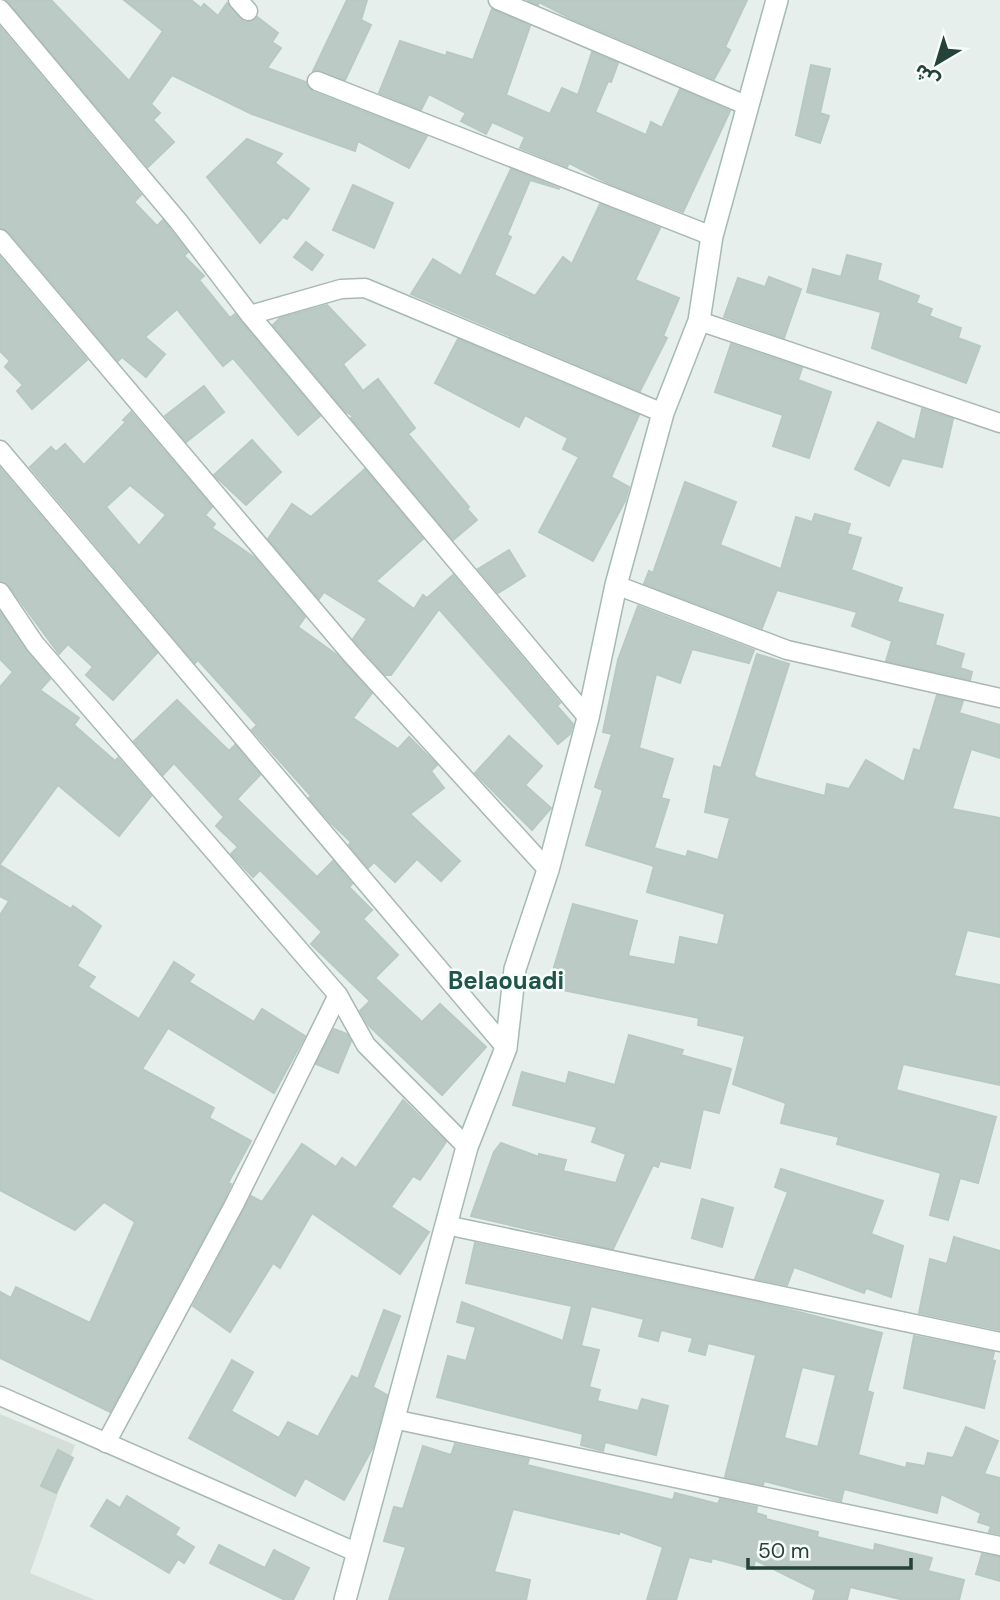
<svg xmlns="http://www.w3.org/2000/svg" width="1000" height="1600" font-family="'DM Sans','Noto Sans Arabic',sans-serif">
<rect width="100%" height="100%" fill="#e6efeb"/>
<!-- built -->
<polygon fill="#d4dfda" points="0,1414 75,1445 30,1573 95,1600 0,1600"/>
<!-- building -->
<g fill="#bbcac4" stroke="#b8c9c2" stroke-width="2" fill-rule="evenodd">
<polygon points="6,0 51,0 129,81 163,31 124,0 191,0 201,8 204,4 218,16 227,3 244,22 257,17 278,33 272,42 281,48 267,68 306,82 313,92 427,136 409,168 358,141 355,151 252,114 172,75 151,104 160,113 153,120 174,142 148,167"/>
<polygon points="347,0 367,0 361,20 371,25 345,80 313,71"/>
<polygon points="527,0 747,0 725,47 730,50 714,79 570,18 539,2 538,5"/>
<polygon points="492,9 530,26 506,95 550,114 562,88 578,95 592,52 618,63 611,82 608,81 595,112 646,135 651,122 662,128 680,89 730,111 683,212 610,184 569,163 567,167 520,148 525,137 492,122 486,134 461,121 466,113 429,94 421,110 379,93 400,41 446,56 447,52 473,60"/>
<polygon points="0,27 141,195 134,202 157,226 163,220 170,229 188,252 184,256 204,276 199,280 230,318 235,314 320,416 298,435 233,358 223,366 177,309 145,337 165,354 146,377 122,357 118,361 9,232 0,228"/>
<polygon points="811,65 830,69 820,113 829,116 820,143 796,135"/>
<polygon points="247,139 282,154 275,163 309,189 287,219 283,217 260,243 207,177"/>
<polygon points="511,169 560,189 530,180 507,235 511,237 494,275 535,296 563,257 572,264 600,204 660,228 635,280 679,298 663,336 667,338 640,391 411,294 433,259 461,276"/>
<polygon points="353,185 393,203 374,248 333,230"/>
<polygon points="306,242 323,255 312,270 294,257"/>
<polygon points="847,255 881,264 877,280 919,296 916,303 932,309 929,316 961,328 958,338 980,346 966,383 872,348 881,312 807,292 813,269 841,277"/>
<polygon points="0,257 87,360 32,409 17,391 23,385 5,367 10,361 0,351"/>
<polygon points="769,277 801,289 784,338 724,317 738,278 765,287"/>
<polygon points="327,305 365,345 343,364 363,391 378,379 415,428 408,434 469,507 467,509 477,520 453,540 351,418 353,416 346,412 273,325 280,318"/>
<polygon points="458,339 639,415 611,477 629,487 625,501 593,561 539,532 579,457 563,449 568,438 525,415 519,427 435,383"/>
<polygon points="731,344 802,368 798,380 831,392 809,458 773,446 783,415 715,392"/>
<polygon points="204,386 224,412 186,442 165,416"/>
<polygon points="922,409 953,419 942,467 902,458 889,486 855,469 878,422 915,440"/>
<path d="M131,412L212,507L205,515L215,524L212,528L255,558L305,617L298,627L337,655L372,693L353,718L398,749L409,737L437,765L431,771L444,788L410,814L460,861L441,881L417,859L395,882L374,862L368,868L349,845L351,842L330,822L309,798L311,796L252,730L257,725L198,660L195,663L30,467L51,447L56,452L65,444L84,465L126,422L123,420ZM130,485L166,515L139,546L106,507Z"/>
<polygon points="252,440 281,472 246,505 214,475"/>
<polygon points="0,468 157,653 113,700 86,675 93,667 68,644 59,654 9,586 0,581"/>
<polygon points="365,469 423,539 376,581 414,609 423,595 427,598 453,575 560,703 557,706 573,724 570,734 558,744 439,609 391,675 385,675 353,639 367,619 324,592 319,599 268,539 292,504 311,517"/>
<polygon points="685,482 736,502 720,545 781,569 796,517 812,522 815,514 850,524 847,534 861,538 851,570 902,588 897,602 943,615 935,645 964,654 960,668 972,672 970,680 886,661 892,641 852,626 857,612 777,590 762,628 644,584 649,571 653,573"/>
<polygon points="509,550 525,576 498,593 478,569"/>
<polygon points="638,606 754,650 749,663 692,649 680,683 656,674 639,748 673,759 661,798 669,800 654,848 686,857 688,851 718,860 730,818 705,812 714,766 721,768 757,654 789,664 754,775 757,778 825,796 827,784 849,789 866,760 904,782 914,749 920,751 937,695 963,701 959,713 1000,725 1000,758 971,749 952,809 1000,818 1000,937 967,930 954,976 1000,985 1000,1085 903,1064 896,1090 996,1117 978,1183 960,1178 948,1220 930,1215 941,1173 837,1144 839,1137 781,1123 786,1103 733,1084 745,1036 698,1025 699,1018 548,987 573,904 637,921 628,956 675,965 680,937 718,945 725,914 647,892 654,866 586,845 603,790 595,787 612,734 603,732 618,660"/>
<polygon points="0,612 50,679 40,690 79,718 74,725 115,761 118,758 151,796 119,836 58,785 0,864 0,687 13,672 0,659"/>
<polygon points="177,700 229,751 235,745 260,775 237,799 317,877 333,861 352,884 349,887 372,910 363,919 398,955 375,978 422,1022 440,1004 486,1047 442,1095 368,1025 360,1011 370,1001 311,944 322,932 260,870 253,877 231,854 238,847 216,826 224,817 174,763 163,775 134,741"/>
<polygon points="509,736 542,766 525,785 551,808 532,830 475,773"/>
<polygon points="0,865 71,909 73,906 101,926 77,966 95,977 88,987 139,1019 174,962 194,975 189,982 254,1022 262,1009 305,1036 274,1093 168,1028 142,1069 214,1108 209,1118 251,1141 228,1183 231,1184 224,1200 110,1412 0,1358 0,1292 11,1298 16,1287 90,1323 135,1222 104,1202 75,1230 0,1190 0,915 9,901 0,896"/>
<polygon points="334,1029 347,1034 351,1041 338,1073 316,1064"/>
<polygon points="629,1035 683,1050 681,1055 731,1069 719,1113 703,1109 690,1168 660,1161 658,1167 653,1165 613,1249 471,1216 494,1152 501,1143 539,1157 539,1154 566,1160 563,1171 616,1183 626,1154 592,1142 597,1127 513,1105 522,1072 566,1084 569,1072 615,1085"/>
<polygon points="403,1100 446,1142 420,1180 413,1176 391,1207 429,1232 400,1274 312,1213 280,1268 273,1263 230,1332 193,1306 251,1196 262,1202 302,1144 336,1167 342,1158 356,1168"/>
<polygon points="781,1169 883,1201 871,1234 903,1246 891,1297 866,1288 864,1293 794,1267 787,1285 755,1279 788,1192 775,1187"/>
<polygon points="702,1199 733,1208 722,1247 692,1238"/>
<polygon points="954,1237 1000,1251 1000,1330 919,1313 930,1259 947,1264"/>
<path d="M475,1243L779,1307L882,1333L867,1391L873,1393L858,1455L906,1468L907,1463L925,1466L928,1453L953,1458L966,1427L998,1441L984,1474L1000,1478V1534L989,1532L991,1526L978,1522L981,1513L941,1494L937,1513L844,1489L841,1501L764,1481L763,1485L725,1477L756,1355L708,1343L705,1355L689,1351L693,1338L661,1330L658,1341L639,1336L644,1319L591,1306L581,1346L599,1350L589,1387L600,1390L597,1401L638,1411L642,1399L668,1406L656,1455L605,1442L603,1451L581,1445L583,1434L437,1397L448,1356L466,1361L476,1327L457,1322L462,1302L563,1341L572,1306L466,1283ZM802,1367L836,1375L818,1447L784,1438Z"/>
<polygon points="384,1310 400,1316 373,1387 387,1395 373,1447 344,1500 305,1478 295,1496 189,1438 232,1360 253,1372 231,1411 279,1438 288,1422 318,1437 352,1376 358,1379"/>
<polygon points="914,1336 994,1352 992,1360 995,1361 984,1408 904,1388"/>
<polygon points="455,1444 529,1459 527,1465 673,1500 675,1493 718,1504 720,1499 757,1507 756,1513 766,1516 766,1519 818,1532 817,1537 874,1551 875,1544 932,1558 928,1571 964,1580 959,1600 904,1600 850,1587 847,1600 813,1600 816,1590 755,1560 753,1569 712,1558 711,1562 689,1557 676,1600 647,1600 663,1547 619,1531 619,1534 513,1509 494,1572 530,1580 526,1600 389,1600 406,1547 384,1541 394,1507 403,1509 423,1446 451,1455"/>
<polygon points="58,1450 73,1458 56,1493 41,1486"/>
<polygon points="127,1496 179,1528 175,1535 194,1547 184,1563 178,1559 169,1573 91,1526 107,1500 120,1508"/>
<polygon points="219,1545 265,1568 274,1550 309,1568 293,1600 285,1600 210,1563"/>
<polygon points="982,1554 1000,1557 1000,1581 976,1574"/>
</g>
<g fill="none" stroke-linecap="round" stroke-linejoin="round">
<defs>
<g id="street">
<polyline points="238,0 248,11"/>
<polyline points="498,0 748,106"/>
<polyline points="0,9 179,222 250,315 588,718"/>
<polyline points="317,81 712,236"/>
<polyline points="0,239 351,654 548,870"/>
<polyline points="250,315 341,289 365,288 663,413"/>
<polyline points="699,321 1000,423"/>
<polyline points="0,450 506,1048"/>
<polyline points="616,585 787,650 1000,698"/>
<polyline points="0,592 35,644 338,995 366,1045 467,1147"/>
<polyline points="446,1225 1000,1342"/>
<polyline points="0,1396 358,1553"/>
<polyline points="393,1419 1000,1546"/>
<polyline points="106,1443 234,1205 338,995"/>
</g>
<polyline id="secondary" points="345,1600 467,1147 506,1048 515,969 548,870 588,718 616,585 663,413 699,321 712,236 777,0"/>
</defs>
<!-- street casing -->
<use href="#street" stroke="#a8b8b2" stroke-width="21"/>
<!-- secondary casing -->
<use href="#secondary" stroke="#a4bbb3" stroke-width="24"/>
<!-- street -->
<use href="#street" stroke="#fff" stroke-width="18"/>
<!-- secondary -->
<use href="#secondary" stroke="#fff" stroke-width="21"/>
</g>
<g text-anchor="middle" dominant-baseline="central" stroke-width="5" stroke-linejoin="round" paint-order="stroke">
<!-- quarter labels -->
<g font-size="24" font-weight="bold" fill="#1f5548" stroke="#f7fbf9">
<text x="506" y="980">Belaouadi</text>
</g>
</g>
<!-- north arrow -->
<g transform="translate(937 63) rotate(218)" stroke="#f7fbf9" stroke-width="5" paint-order="stroke">
<path d="M0-5L12 26L0 18L-12 26Z" fill="#24423a"/>
<text y="-10" font-size="19" font-weight="bold" text-anchor="middle" fill="#24423a">ش</text>
</g>
<!-- scale -->
<path d="M748 1558v10h163v-10" fill="none" stroke="#24423a" stroke-width="3.5"/>
<text x="758" y="1558" font-size="21" fill="#24423a" stroke="#f7fbf9" stroke-width="5" paint-order="stroke">50 m</text>
</svg>
